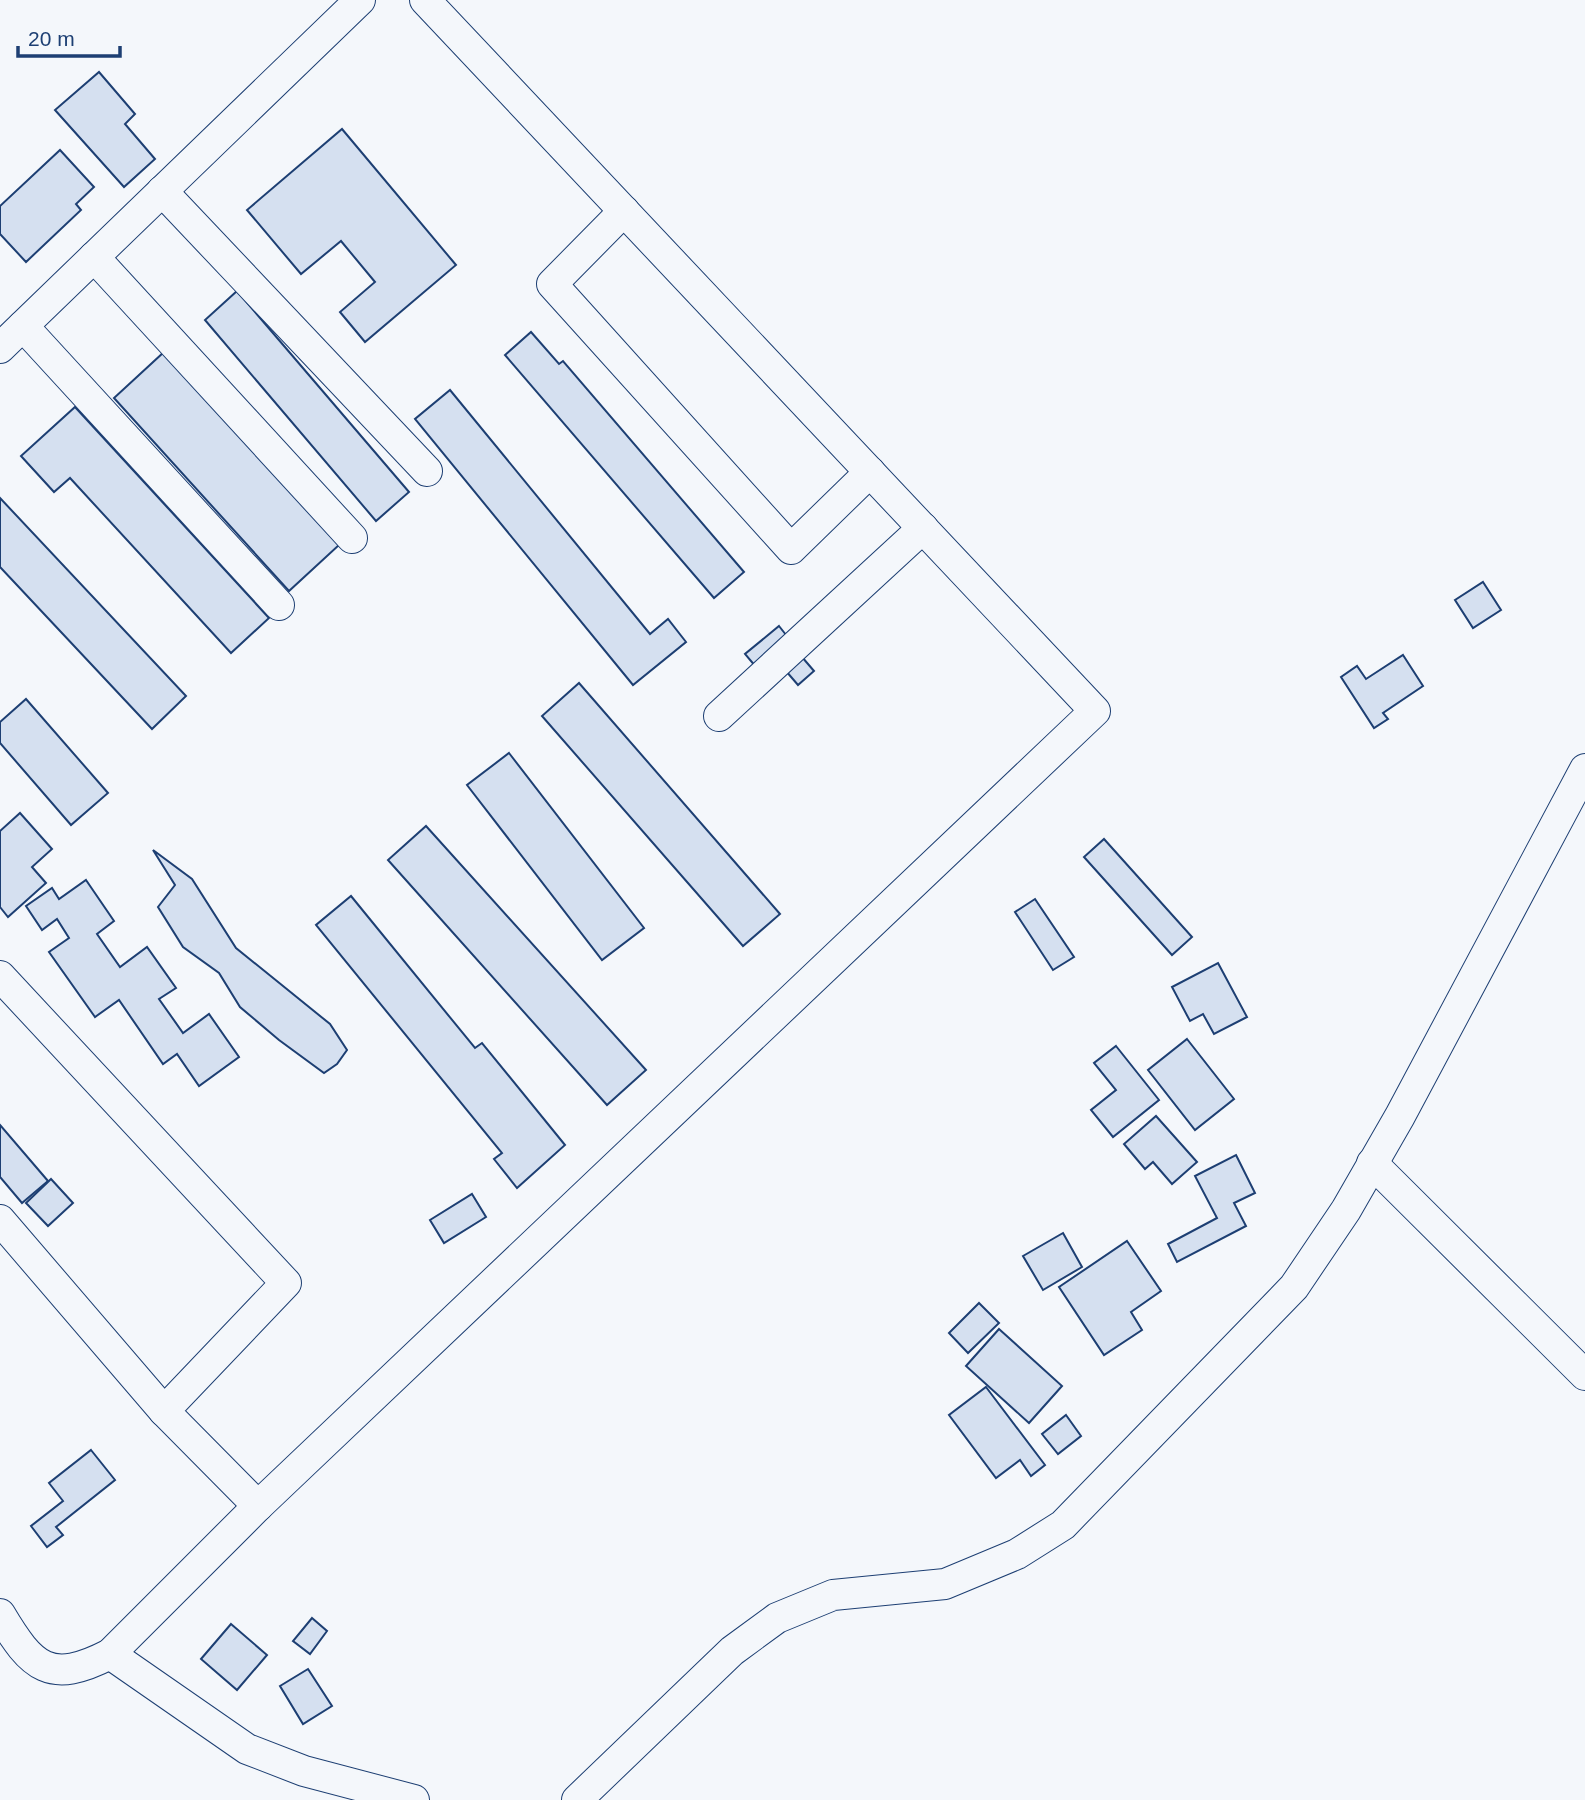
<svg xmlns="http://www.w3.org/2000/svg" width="1585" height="1800" font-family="Arial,sans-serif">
<rect width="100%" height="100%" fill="#f4f7fb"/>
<!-- building -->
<g fill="#d5e0f0" stroke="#1d3f73" stroke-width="2">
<polygon points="99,72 135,114 125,124 155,159 124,187 55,110"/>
<polygon points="342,129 456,265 365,342 340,312 375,282 341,241 301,274 247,210"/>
<polygon points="60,150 94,187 76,204 81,210 26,262 0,234 0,206"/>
<polygon points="237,291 409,492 376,521 205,320"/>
<polygon points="531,332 559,364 563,361 744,572 714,598 505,355"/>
<polygon points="164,352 339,545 289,591 114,398"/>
<polygon points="450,390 650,634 668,619 686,642 633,685 415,419"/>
<polygon points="75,407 269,618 231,653 70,478 54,492 21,456"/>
<polygon points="0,498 186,696 152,729 0,567"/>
<polygon points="1483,582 1501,610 1473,628 1455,600"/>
<polygon points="779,626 790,640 756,667 745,654"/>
<polygon points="1403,655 1423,686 1383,713 1388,719 1374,728 1341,677 1357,666 1366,679"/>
<polygon points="802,657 814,671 798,685 786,671"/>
<polygon points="579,683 780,914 743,946 542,716"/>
<polygon points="26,699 108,793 71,825 0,743 0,722"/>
<polygon points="509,753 644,928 602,960 467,785"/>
<polygon points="20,813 52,849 32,867 46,883 8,917 0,907 0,831"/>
<polygon points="426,826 646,1070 607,1105 388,860"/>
<polygon points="1104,839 1192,937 1172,955 1084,857"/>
<polygon points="153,850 192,879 236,948 330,1024 347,1050 337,1064 324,1073 279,1040 240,1007 219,973 183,947 158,907 175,885"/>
<polygon points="86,880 114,921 97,934 120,967 147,947 176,988 159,999 183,1033 209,1014 239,1057 199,1086 177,1054 163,1064 119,1000 95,1017 49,952 69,938 57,919 42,930 26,906 52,888 59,899"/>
<polygon points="351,896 475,1048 482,1043 565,1145 517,1188 494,1159 502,1153 316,925"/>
<polygon points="1035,899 1074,957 1053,970 1015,912"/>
<polygon points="1218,963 1247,1017 1214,1034 1203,1014 1190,1021 1172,987"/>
<polygon points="1187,1039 1234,1099 1195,1130 1148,1070"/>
<polygon points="1116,1046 1159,1100 1113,1137 1091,1110 1116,1090 1094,1063"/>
<polygon points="1156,1116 1197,1162 1172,1184 1153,1162 1145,1169 1124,1144"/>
<polygon points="0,1125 48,1181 22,1203 0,1177"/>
<polygon points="1236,1155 1255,1193 1234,1203 1246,1226 1177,1262 1168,1244 1217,1218 1195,1176"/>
<polygon points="51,1179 73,1203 48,1226 26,1203"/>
<polygon points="472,1194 486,1217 444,1243 430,1220"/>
<polygon points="1063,1233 1082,1267 1043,1290 1023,1256"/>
<polygon points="1127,1241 1161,1291 1131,1312 1142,1330 1104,1355 1059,1287"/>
<polygon points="979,1303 999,1323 968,1353 949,1333"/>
<polygon points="999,1329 1062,1386 1029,1423 966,1366"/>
<polygon points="986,1387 1045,1465 1031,1476 1020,1460 996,1478 949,1415"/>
<polygon points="1066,1415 1081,1436 1058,1454 1042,1434"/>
<polygon points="91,1450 115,1480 56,1527 63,1535 47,1547 31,1526 63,1501 49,1483"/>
<polygon points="312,1618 327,1631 310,1654 293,1641"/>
<polygon points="231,1624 267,1655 237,1690 201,1659"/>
<polygon points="308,1669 332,1706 303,1724 280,1686"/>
</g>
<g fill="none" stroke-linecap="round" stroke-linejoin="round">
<defs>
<g id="minor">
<polyline points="162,191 427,471"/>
<polyline points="624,211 552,284 791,549 870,472"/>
<polyline points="94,257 352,538"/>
<polyline points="23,326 279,605"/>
<polyline points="0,348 360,0"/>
<polyline points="719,716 923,528"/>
<polyline points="0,976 286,1283 164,1411 258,1506 1095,711 425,0"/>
<polyline points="1372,1163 1585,1375"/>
<polyline points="0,1220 164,1411"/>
<path d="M0,1614C32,1668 50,1685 110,1654L258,1506"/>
<polyline points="110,1654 247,1749 304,1771 414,1800"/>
<polyline points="577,1800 732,1651 777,1618 833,1595 945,1584 1017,1554 1063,1525 1294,1287 1346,1210 1400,1116 1585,769"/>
</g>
</defs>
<!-- minor casing -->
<use href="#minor" stroke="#1d3f73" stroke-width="32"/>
<!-- minor -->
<use href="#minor" stroke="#f4f7fb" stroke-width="30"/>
</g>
<!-- scale -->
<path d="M18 46v10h102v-10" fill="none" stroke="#1d3f73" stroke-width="3.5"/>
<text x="28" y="46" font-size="21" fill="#1d3f73" stroke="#f4f7fb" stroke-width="5" paint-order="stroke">20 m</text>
</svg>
